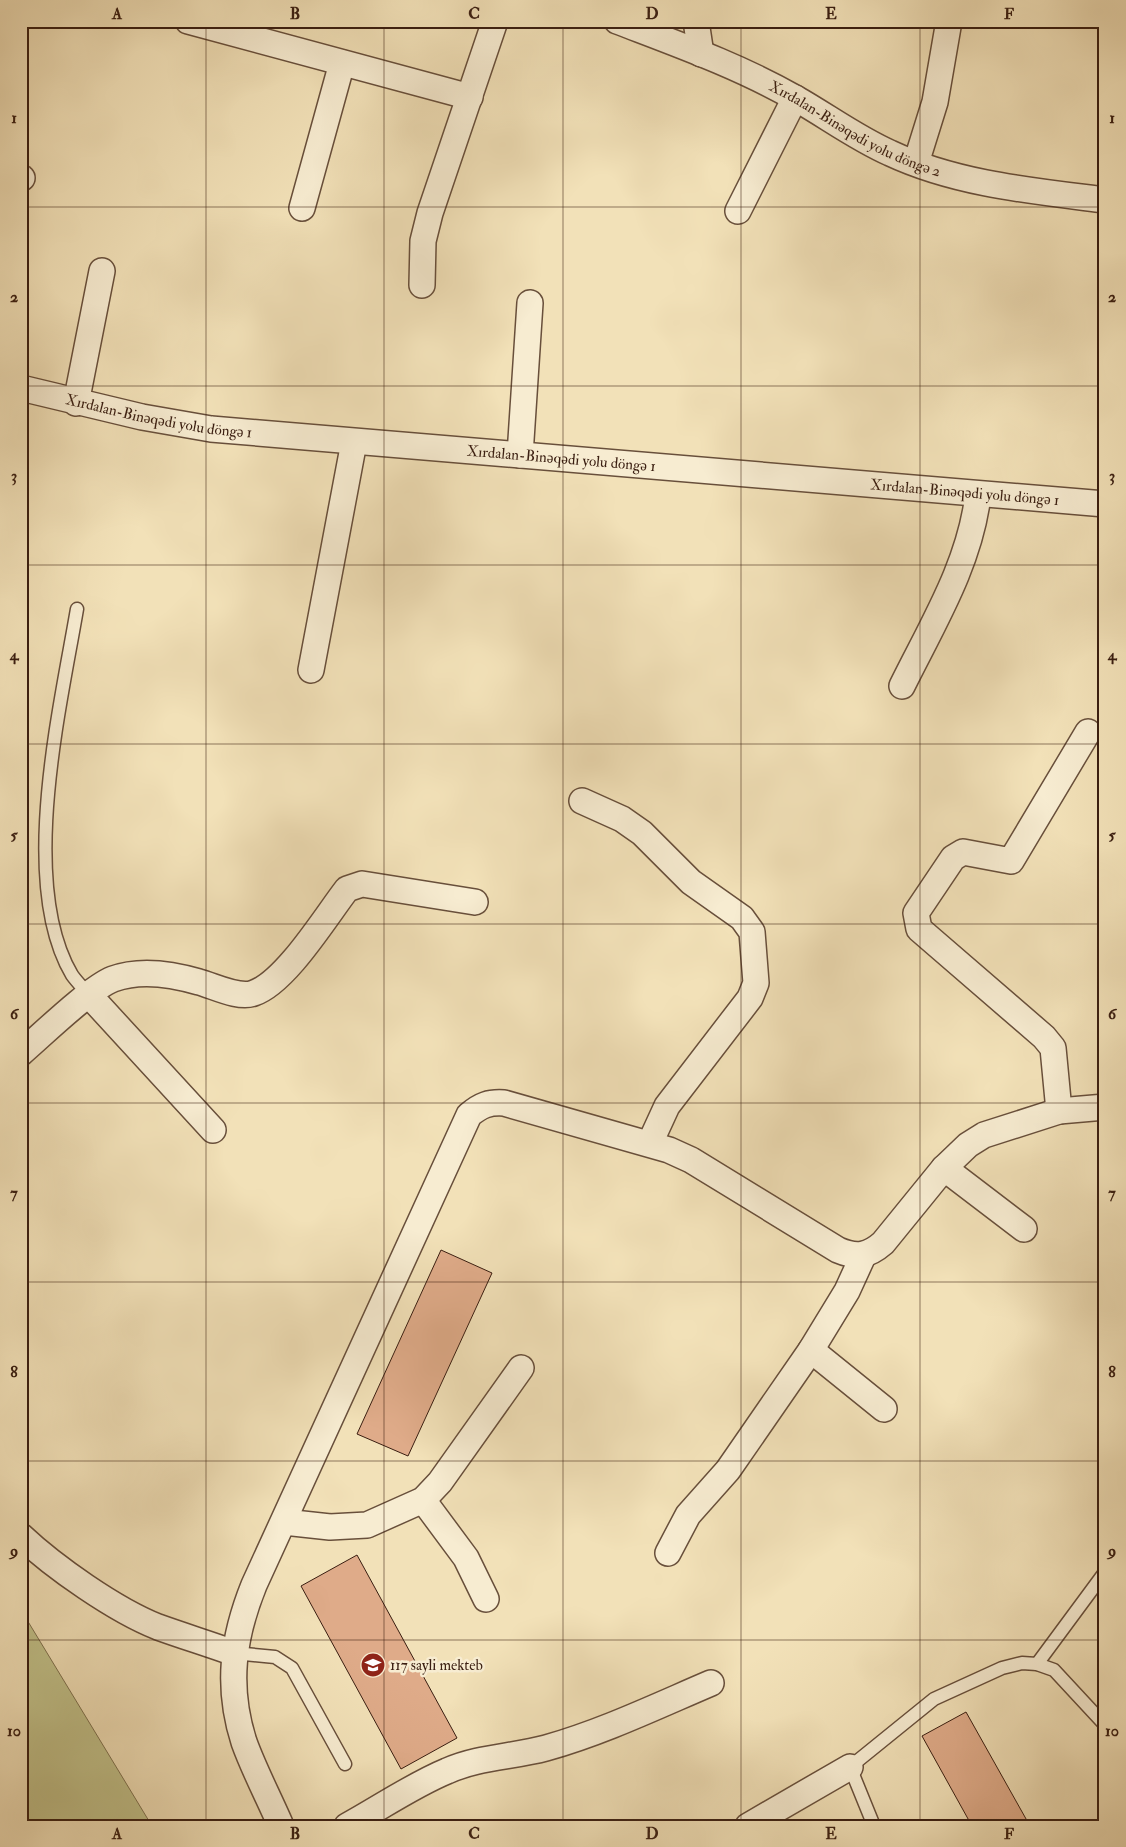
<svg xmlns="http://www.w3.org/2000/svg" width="1126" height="1847" font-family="'IM FELL Double Pica',serif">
<rect width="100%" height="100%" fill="#f2e1b8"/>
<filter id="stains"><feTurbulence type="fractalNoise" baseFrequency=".004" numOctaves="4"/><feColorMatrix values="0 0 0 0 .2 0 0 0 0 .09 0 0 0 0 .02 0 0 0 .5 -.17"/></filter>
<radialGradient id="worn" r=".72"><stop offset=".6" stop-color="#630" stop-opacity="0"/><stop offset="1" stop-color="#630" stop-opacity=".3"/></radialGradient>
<!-- green -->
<polygon fill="#c1c18a" stroke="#7e704e" points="21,1610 152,1826 21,1826"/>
<!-- building -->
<g fill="#dfab89" stroke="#3a1e11">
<polygon points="441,1250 492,1273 408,1456 357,1434"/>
<polygon points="357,1555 457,1738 401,1769 301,1586"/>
<polygon points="966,1712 1030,1826 972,1826 922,1736"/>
</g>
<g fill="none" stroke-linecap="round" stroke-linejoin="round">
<defs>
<g id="lane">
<path d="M77,609C60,709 18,884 72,975C77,982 84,989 89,995"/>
<polyline points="234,1653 275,1657 292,1668 345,1764"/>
<polyline points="1037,1664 1105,1572"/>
<polyline points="874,1826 850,1767 934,1699 1002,1668 1022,1663 1037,1664 1054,1670 1105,1725"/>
</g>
<g id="street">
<polyline points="188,21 470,97"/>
<path id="s1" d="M617,21C677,44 739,66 795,98C827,116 856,138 890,153C956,184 1033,191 1105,200"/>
<polyline points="696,21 701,54"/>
<polyline points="916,163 935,102 949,21"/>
<polyline points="21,178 22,178"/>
<polyline points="302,208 342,63"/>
<polyline points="738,211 795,98"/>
<polyline points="422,285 423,241 430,213 495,21"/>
<path id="s2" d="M21,388L142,417L211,429L1105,504"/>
<polyline points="76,403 102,271"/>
<polyline points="520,455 530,303"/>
<polyline points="311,670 354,442"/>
<path d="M902,686C932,625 970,564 978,495"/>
<polyline points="582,801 622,819 642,833 691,882 742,918 752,932 756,983 750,998 667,1106 650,1143"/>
<polyline points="89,995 213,1130"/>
<path d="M21,1053C42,1035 90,988 113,979C140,969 172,974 199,982C214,986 239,999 254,993C286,982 326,916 347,889L362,884L475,902"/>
<polyline points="1059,1111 1053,1048 1044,1037 919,929 916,913 953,858 963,852 1011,861 1088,732"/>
<polyline points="944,1168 1024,1229"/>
<polyline points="811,1350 884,1409"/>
<polyline points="423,1500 466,1558 486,1599"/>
<polyline points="284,1522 330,1527 367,1525 423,1500 440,1482 521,1368"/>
<path d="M21,1536C54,1567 115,1610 158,1627C183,1636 209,1644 234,1653"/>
<polyline points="668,1553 688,1515 728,1470 811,1350 847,1291 863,1256"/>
<path d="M281,1826C269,1798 254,1770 244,1742C226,1686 233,1637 254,1585L469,1115C481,1105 489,1102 504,1103L669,1150L691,1160L838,1250C857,1258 868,1256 883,1243L944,1168L968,1145L984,1135L1059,1111L1105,1107"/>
<path d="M347,1826C380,1808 413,1785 447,1771C478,1757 513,1757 546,1748C603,1732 657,1706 711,1683"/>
<polyline points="748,1826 850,1767"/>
</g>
</defs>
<!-- lane casing -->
<use href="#lane" stroke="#684f3b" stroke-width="15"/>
<!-- street casing -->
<use href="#street" stroke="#684f3b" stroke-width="28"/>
<!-- lane -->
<use href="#lane" stroke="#f7ecd1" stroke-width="12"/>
<!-- street -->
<use href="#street" stroke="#f7ecd1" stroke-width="25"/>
</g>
<!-- grid -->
<path fill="none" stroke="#3a1e11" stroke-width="1" stroke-opacity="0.55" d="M206,21V1826M384,21V1826M563,21V1826M741,21V1826M920,21V1826M21,207H1105M21,386H1105M21,565H1105M21,744H1105M21,924H1105M21,1103H1105M21,1282H1105M21,1461H1105M21,1640H1105"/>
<!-- icons -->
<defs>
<symbol id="school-disc" viewBox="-11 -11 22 22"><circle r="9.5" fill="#8f2418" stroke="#f7ecd1"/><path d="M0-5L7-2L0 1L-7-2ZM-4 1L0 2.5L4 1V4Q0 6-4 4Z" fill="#fff"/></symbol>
</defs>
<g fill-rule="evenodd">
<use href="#school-disc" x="359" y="1651" width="28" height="28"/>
</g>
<g text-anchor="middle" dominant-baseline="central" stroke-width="5" stroke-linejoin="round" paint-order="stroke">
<!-- street labels -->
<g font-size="15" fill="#3a1e11" stroke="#f7ecd1">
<text stroke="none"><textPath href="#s1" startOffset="262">Xırdalan-Binəqədi yolu döngə 2</textPath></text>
<text stroke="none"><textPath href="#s2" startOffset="141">Xırdalan-Binəqədi yolu döngə 1</textPath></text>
<text stroke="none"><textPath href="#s2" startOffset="546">Xırdalan-Binəqədi yolu döngə 1</textPath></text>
<text stroke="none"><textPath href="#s2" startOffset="951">Xırdalan-Binəqədi yolu döngə 1</textPath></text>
</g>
<!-- poi labels -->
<g font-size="15" fill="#3a1e11" stroke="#f7ecd1" text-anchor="start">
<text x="390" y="1665">117 sayli mekteb</text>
</g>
</g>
<!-- margin -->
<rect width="1126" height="1847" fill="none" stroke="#f2e1b8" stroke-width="55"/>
<rect x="28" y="28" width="1070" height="1792" fill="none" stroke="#3a1e11" stroke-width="2"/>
<g font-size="16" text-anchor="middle" font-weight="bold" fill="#3a1e11">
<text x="117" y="19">A</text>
<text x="295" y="19">B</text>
<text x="474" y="19">C</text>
<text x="652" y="19">D</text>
<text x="831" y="19">E</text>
<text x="1009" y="19">F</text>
<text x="14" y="123">1</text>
<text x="1112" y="123">1</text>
<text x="14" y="302">2</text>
<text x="1112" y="302">2</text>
<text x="14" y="481">3</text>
<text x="1112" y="481">3</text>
<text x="14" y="660">4</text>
<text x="1112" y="660">4</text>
<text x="14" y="840">5</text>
<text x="1112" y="840">5</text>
<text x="14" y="1019">6</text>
<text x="1112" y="1019">6</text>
<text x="14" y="1198">7</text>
<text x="1112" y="1198">7</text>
<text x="14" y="1377">8</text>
<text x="1112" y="1377">8</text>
<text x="14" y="1556">9</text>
<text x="1112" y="1556">9</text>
<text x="14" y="1736">10</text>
<text x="1112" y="1736">10</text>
<text x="117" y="1839">A</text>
<text x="295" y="1839">B</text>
<text x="474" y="1839">C</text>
<text x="652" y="1839">D</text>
<text x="831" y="1839">E</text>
<text x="1009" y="1839">F</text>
</g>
<rect width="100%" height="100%" filter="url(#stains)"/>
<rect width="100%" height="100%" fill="url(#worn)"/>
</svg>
